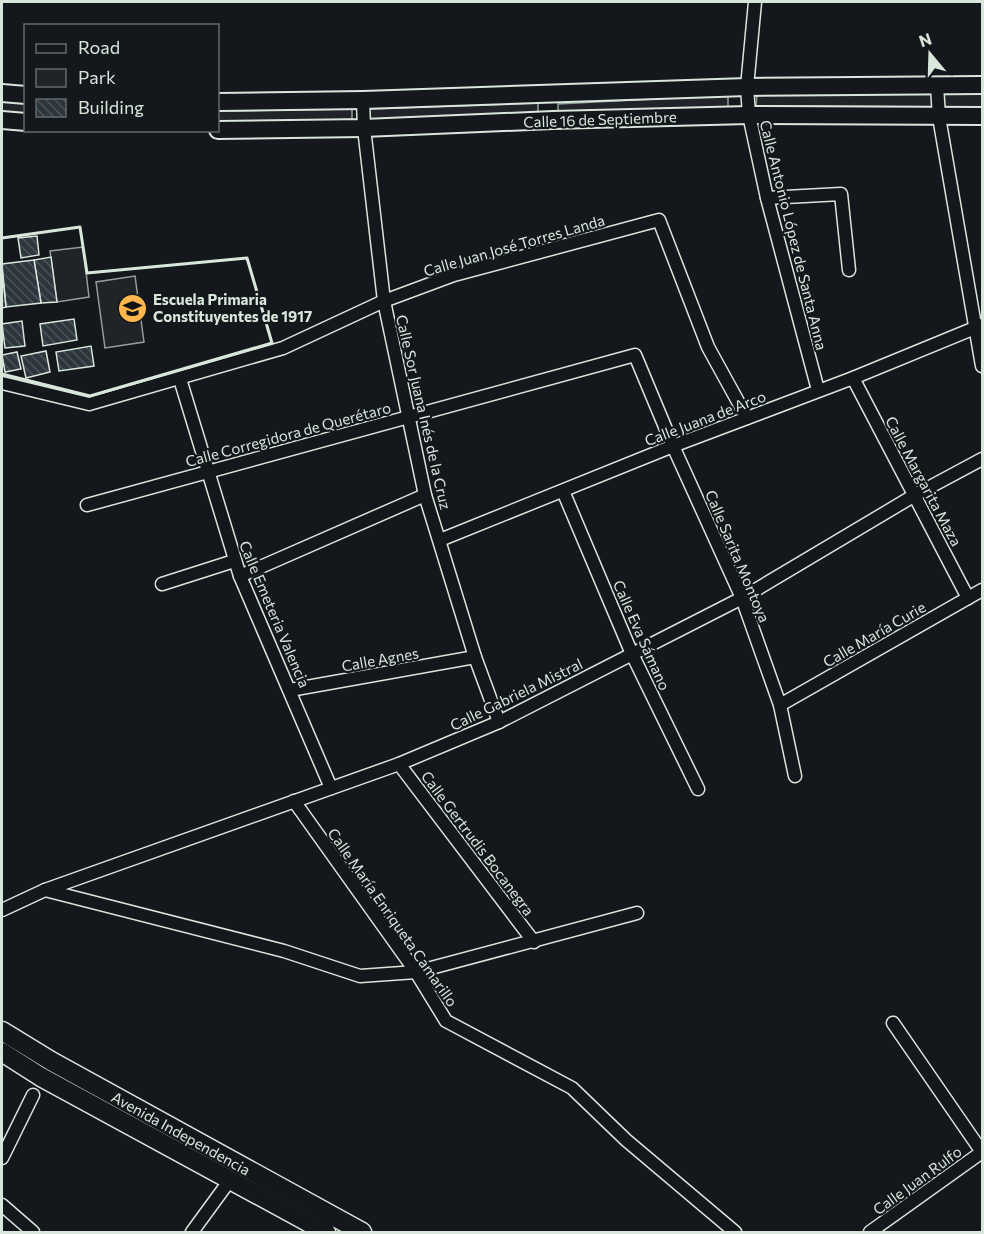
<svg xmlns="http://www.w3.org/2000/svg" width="984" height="1234" font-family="Commissioner,sans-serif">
<defs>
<pattern id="building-back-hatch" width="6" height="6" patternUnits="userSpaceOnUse" patternTransform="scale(1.5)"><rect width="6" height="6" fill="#2c363c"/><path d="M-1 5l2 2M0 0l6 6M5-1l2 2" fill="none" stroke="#4a5358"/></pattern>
</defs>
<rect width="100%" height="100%" fill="#14181c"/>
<!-- green -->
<g fill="#202428" stroke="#939e99" stroke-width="1.5">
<polygon points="982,90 982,107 756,106 757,95 925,94"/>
<polygon points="728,95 728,109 558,113 558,104"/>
<polygon points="2,100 25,102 25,116 2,114"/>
<polygon points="538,103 538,114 369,121 368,109"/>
<polygon points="352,109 352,123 218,122 218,111"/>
<polygon points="83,247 89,297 57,302 50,251"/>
<polygon points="135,276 144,342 105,348 96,282"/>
</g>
<!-- building -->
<g fill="url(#building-back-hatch)" stroke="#d8e6dc" stroke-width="1.5">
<polygon points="37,236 39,255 21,258 18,238"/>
<polygon points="51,257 57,302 41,303 34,260"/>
<polygon points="34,260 41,303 6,307 2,264"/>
<polygon points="2,271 6,307 2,308"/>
<polygon points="74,319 77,340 43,346 40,324"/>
<polygon points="22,321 25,346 5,348 2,324"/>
<polygon points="91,346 94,366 59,371 56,352"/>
<polygon points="46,351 50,372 26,378 21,356"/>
<polygon points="17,352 21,369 5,372 2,355"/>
</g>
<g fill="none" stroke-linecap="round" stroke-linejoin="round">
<defs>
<g id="street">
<polyline points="755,2 747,87 749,115 767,198 818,390"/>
<polyline points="937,86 939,117 982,366"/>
<polyline points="363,100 364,128 384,301 425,495 475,657 499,722"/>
<polyline points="767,198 841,194 849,270"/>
<polyline points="853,378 968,598"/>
<polyline points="180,379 240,576 331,788"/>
<polyline points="2,383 89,404 283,348 384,301 454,275 659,220 708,347 747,418"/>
<polyline points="563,491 632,654 698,789"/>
<polyline points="87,505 635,355 673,446 742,598 780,705 795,776"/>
<polyline points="440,540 673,446 853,378 982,325"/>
<polyline points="240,576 425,495"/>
<polyline points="162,584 234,561"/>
<polyline points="290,690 475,657"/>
<polyline points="780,705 982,590"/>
<polyline points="399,764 534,942"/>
<polyline points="294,801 416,972 446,1021 572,1088 626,1140 735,1232"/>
<polyline points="45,890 284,951 360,976 416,972 637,913"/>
<polyline points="2,910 45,890 399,764 499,722 742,598 915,495 982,459"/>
<polyline points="2,1158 33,1095"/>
<polyline points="2,1205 33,1232"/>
<polyline points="192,1232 230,1180"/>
<polyline points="870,1232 982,1152 893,1023"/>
</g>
<g id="secondary">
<polyline points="2,93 26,95"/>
<polyline points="218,102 363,100 747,87 982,85"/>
<polyline points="2,120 26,122"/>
<polyline points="218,130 364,128 553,120 749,115 982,116"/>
</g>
<g id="primary">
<polyline points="2,1031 51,1061 362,1232"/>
<polyline points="2,1052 41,1077 326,1232"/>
</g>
</defs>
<!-- street casing -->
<use href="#street" stroke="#d8e6dc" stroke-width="15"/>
<!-- secondary casing -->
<use href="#secondary" stroke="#d8e6dc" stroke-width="20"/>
<!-- primary casing -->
<use href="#primary" stroke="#d8e6dc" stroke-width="21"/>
<!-- street -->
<use href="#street" stroke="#14181c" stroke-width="12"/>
<!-- secondary -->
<use href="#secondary" stroke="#14181c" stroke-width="16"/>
<!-- primary -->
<use href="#primary" stroke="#14181c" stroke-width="18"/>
<!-- wall -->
<polyline stroke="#d8e6dc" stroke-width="3" points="2,238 80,227 87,273 247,258 272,343 90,396 2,374"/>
</g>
<!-- icons -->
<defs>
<symbol id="school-disc" viewBox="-11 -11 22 22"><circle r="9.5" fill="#ffb74d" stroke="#14181c"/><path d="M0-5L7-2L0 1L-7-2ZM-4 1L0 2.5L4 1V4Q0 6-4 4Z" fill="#111"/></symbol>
</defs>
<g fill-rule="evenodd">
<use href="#school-disc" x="116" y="292" width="33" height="33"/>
</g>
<g text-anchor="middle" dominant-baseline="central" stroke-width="4.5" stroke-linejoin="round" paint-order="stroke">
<!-- street labels -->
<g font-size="15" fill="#d8e6dc" stroke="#14181c">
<text transform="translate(600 119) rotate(-2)">Calle 16 de Septiembre</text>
<text transform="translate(794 235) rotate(76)">Calle Antonio López de Santa Anna</text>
<text transform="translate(514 245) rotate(-16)">Calle Juan José Torres Landa</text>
<text transform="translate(424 412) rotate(77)">Calle Sor Juana Inés de la Cruz</text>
<text transform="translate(705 418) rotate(-21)">Calle Juana de Arco</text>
<text transform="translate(288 434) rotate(-15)">Calle Corregidora de Querétaro</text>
<text transform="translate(924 481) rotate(62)">Calle Margarita Maza</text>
<text transform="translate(738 556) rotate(67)">Calle Sarita Montoya</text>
<text transform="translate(275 614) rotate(67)">Calle Emeteria Valencia</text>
<text transform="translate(874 634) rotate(-30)">Calle María Curie</text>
<text transform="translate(642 635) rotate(66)">Calle Eva Sámano</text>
<text transform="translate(380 659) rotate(-10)">Calle Agnes</text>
<text transform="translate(516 694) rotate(-26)">Calle Gabriela Mistral</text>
<text transform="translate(478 843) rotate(53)">Calle Gertrudis Bocanegra</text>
<text transform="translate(393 917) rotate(55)">Calle María Enriqueta Camarillo</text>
<text transform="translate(181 1133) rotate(29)">Avenida Independencia</text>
<text transform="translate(917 1180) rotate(-36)">Calle Juan Rulfo</text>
</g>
<!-- poi labels -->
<g font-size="15" font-weight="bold" fill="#d8e6dc" stroke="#14181c" text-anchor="start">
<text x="153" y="299">Escuela Primaria<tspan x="153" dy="17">Constituyentes de 1917</tspan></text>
</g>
</g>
<!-- border -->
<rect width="984" height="1234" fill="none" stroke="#d8e6dc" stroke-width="6"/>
<!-- legend -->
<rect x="24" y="24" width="195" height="108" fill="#14181c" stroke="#626a69" stroke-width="1.5"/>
<rect x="36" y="44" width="30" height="9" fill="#14181c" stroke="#626a69" stroke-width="1.5"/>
<text x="78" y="54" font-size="18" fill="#d8e6dc">Road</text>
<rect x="36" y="69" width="30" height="18" fill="#202428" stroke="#626a69" stroke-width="1.5"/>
<text x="78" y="84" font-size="18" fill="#d8e6dc">Park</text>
<rect x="36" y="99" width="30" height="18" fill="url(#building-back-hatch)" stroke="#626a69" stroke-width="1.5"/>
<text x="78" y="114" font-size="18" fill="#d8e6dc">Building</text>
<!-- north arrow -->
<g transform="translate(930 54) rotate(341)" stroke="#14181c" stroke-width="4.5" paint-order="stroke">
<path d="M0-4.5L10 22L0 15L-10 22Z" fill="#d8e6dc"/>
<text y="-9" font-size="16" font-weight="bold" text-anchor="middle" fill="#d8e6dc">N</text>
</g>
</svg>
